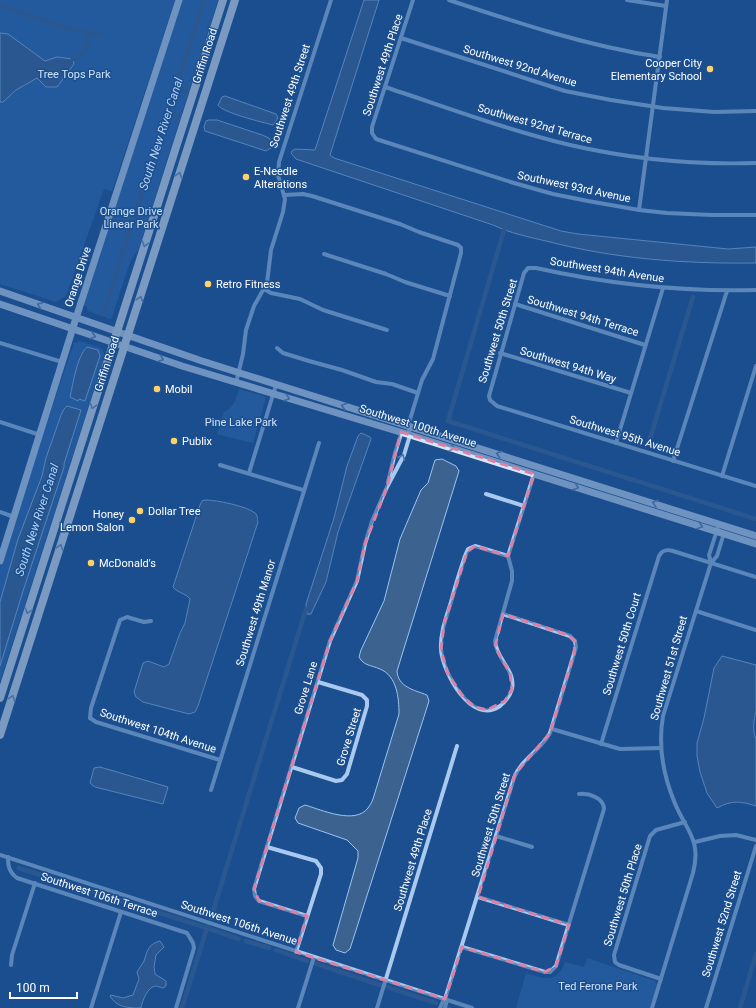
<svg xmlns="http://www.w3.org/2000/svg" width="756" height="1008" font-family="Roboto,sans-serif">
<rect width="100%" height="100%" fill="#1b4f8f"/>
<!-- green -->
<g fill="#2e69ad">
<polygon points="0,0 175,0 112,191 104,189 66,296 56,302 0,284"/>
<polygon points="182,0 218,0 139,248 130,262 112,317 110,319 88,311 87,307 84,305"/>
<polygon points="79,341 101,348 105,355 0,682 0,568 45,428 74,343 75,342 78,343"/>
<path d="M239,389L266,397L253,443L217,434L224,412C234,408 236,399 239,389Z"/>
<path d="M587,958L655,981L657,985L650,1008H516L526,973C545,979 557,984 565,962L584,967Z"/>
</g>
<!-- water -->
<g fill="#3c6290" stroke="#9cc4f0">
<path d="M364,0H379L330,155L334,158L561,231L578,234L728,249L756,247V263C685,264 615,259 546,241C528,237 510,233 493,225L296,159L291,153L292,151L295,149L315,150Z"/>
<polygon points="0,33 8,34 45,61 57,57 73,59 74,64 57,87 46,87 37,78 16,90 3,102 0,102"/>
<path d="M225,96L276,114L278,118L273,125C262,122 223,113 218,105L222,97Z"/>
<polygon points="209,120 217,120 262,135 269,138 274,146 266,151 205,131 204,127 206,121"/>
<path d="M87,347L98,350L100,356L85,401L79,399L78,401L70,397C73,384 77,356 87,347Z"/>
<polygon points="67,406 81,410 64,464 64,467 23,591 0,666 0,602 18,539 42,476 46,458 61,415 64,409"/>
<polygon points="361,433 370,437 371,439 338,532 326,582 311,614 307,614 306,604 334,518 347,466 358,436"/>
<path d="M442,459L456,466L459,471L397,671C398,687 414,690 427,695L429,701L350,949L345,953L336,950L333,945L358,858V851L347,840L298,823L295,818L299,808L305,805C322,810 355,825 368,808C370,805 372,802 373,799L399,714C399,698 397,676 380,669C371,665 364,666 359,657L361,650L384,601L400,539L421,490L428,483L435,460Z"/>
<path d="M205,500C217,500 246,506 255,513C258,515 257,519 258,522L198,706L195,712L189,714L143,702L136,697L134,692L143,663L148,661L164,667L169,664L180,633L185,623L190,599C185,593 178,593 173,587L200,505L202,501Z"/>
<path d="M722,656L756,665V711C754,719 752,731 756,739V806C740,801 732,800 717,808L707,793L700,772L697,756V743L704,718L714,668Z"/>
<polygon points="100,767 168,787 163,804 95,787 90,783 94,768"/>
<path d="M160,941L164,947L156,955L154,967L155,974L166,981V986L163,988C162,988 157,986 156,986C148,986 142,1001 141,1008C129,1008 117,1008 110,996L111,995L123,998L133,995L139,979L137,972C139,968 142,965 144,961C148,950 147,945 160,941Z"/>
</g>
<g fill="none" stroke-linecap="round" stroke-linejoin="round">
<!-- canal -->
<g stroke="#3c6290" stroke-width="4.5">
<polyline points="0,6 69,29 102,35"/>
<polyline points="73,59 82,55 87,46 89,33"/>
<polyline points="176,87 188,91"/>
<polyline points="168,114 180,118"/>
<polyline points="504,230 448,421 756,519"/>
<polyline points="103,314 204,0"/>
<polyline points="649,442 693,297"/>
<polyline points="19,868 207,928 182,1008"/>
<polyline points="211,918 306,609"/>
<polyline points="208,925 207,928 239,939"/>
<polyline points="246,941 269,948"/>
<polyline points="276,950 307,961"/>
<polyline points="314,963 380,985"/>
<polyline points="387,987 436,1003"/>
<polyline points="448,1008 449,1008"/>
<polyline points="740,1008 756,954"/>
</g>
<!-- street -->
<g stroke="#a9c9ee" stroke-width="4">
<polyline points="413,0 372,127 372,133 376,139 514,183 553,194 588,201 639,210 667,213 712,215 756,215"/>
<path d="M449,0C518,23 587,46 660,57"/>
<polyline points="627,0 666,6"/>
<polyline points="401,38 565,91 611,100 663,108 714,112 756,111"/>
<path d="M385,87C446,107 507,130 570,145C631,159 693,165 756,163"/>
<polyline points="284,195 303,194 312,196 400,224 419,232 458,245 461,248"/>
<polyline points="639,210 667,0"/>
<polyline points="324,254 386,274 405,282 450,296"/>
<polyline points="264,289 271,293 300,299 323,310 387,330"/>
<path d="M756,290C681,292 608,284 536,268H528L524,273L489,396L490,400L497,406L756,486"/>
<polyline points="515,304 645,345"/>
<polyline points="0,343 62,362"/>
<polyline points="277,348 283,353 309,361 342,370 376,382 392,384 418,393"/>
<polyline points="500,353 631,393"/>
<polyline points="236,383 243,354 246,330 254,306 267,283 271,250 283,212 285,199 278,175 279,162 331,0"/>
<polyline points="0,422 40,435"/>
<polyline points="616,443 663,288"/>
<polyline points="673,461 727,291"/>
<polyline points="220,465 303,490"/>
<polyline points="249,473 276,385"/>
<polyline points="722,476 756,366"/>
<polyline points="388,482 395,453 402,431"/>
<polyline points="486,494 524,506"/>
<polyline points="0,512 14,517"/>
<path d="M508,556L475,546L468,549L465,556C460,571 455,587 451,602C446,618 440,633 441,650C443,672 471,726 500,706C505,702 510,696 512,689C516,670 496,659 495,641L512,581V571L508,556L534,474"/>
<polyline points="711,563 709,555 719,524"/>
<polyline points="696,611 756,630"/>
<polyline points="90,718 96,722 220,760"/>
<polyline points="90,718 91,708 120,620 127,617 144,622 151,621"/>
<polyline points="552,729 620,749 661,748"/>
<path d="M601,744L659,556C662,550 666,549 673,551L756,577"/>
<polyline points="292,767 336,781 342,780 347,774 367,706 367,700 362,695 318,682"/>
<polyline points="211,790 319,443"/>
<polyline points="496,836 532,847"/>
<polyline points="695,842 720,836 736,835 756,840"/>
<polyline points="267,847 316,861 321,868 321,874 296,952"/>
<polyline points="0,855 472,1008"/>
<path d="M8,857C8,866 9,872 17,878L187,933L193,943L194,948L176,1008"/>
<polyline points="478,897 569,925"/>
<polyline points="307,916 259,901 255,896 254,889 330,641 357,581 365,544 372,521 387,487 404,455 410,435 408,426 422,380 433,359 461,253 461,248"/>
<path d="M462,947L545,972H550L556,966L604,809C604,798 589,793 579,794"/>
<polyline points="11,965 12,955 35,883"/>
<polyline points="661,979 619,965 615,962 614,955 650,836 656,830 685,822"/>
<path d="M445,999L514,778C521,759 541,750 550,733L576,647L575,641L570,636L503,614"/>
<polyline points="91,1008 121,912"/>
<polyline points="298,1008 314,957"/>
<polyline points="377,1008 457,746"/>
<polyline points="440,1008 444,999"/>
<polyline points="445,1008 447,1000"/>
<path d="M652,1008L693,873C702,838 685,830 674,801C663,774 658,745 663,716L711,563L717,556L724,533"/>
<polyline points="706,1008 756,846"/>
</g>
<!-- secondary -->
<g stroke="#d6e6fa" stroke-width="7">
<polyline points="0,291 202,361 756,536"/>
<polyline points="0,304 182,366 410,435 756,544"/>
<polyline points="0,561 76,318 179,0"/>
</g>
<!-- primary -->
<g stroke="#f0f6ff" stroke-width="8">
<polyline points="0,698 223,0"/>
<polyline points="0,735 235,0"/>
</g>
</g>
<!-- one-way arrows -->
<defs><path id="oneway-chevron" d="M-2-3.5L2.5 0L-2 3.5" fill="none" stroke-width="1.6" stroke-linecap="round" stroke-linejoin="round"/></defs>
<g stroke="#7b9ac1">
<use href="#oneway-chevron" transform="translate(179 175) rotate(-72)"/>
<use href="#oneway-chevron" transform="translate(145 244) rotate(108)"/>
<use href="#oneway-chevron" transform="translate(140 299) rotate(-73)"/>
<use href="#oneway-chevron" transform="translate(93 406) rotate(108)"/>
<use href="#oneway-chevron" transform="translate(60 547) rotate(-72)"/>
<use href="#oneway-chevron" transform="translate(28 611) rotate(108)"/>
<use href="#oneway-chevron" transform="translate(12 698) rotate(-72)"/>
</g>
<g stroke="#668bba">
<use href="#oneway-chevron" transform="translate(40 305) rotate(-159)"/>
<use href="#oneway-chevron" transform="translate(93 336) rotate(17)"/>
<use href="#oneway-chevron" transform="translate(161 359) rotate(20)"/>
<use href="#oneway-chevron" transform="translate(287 398) rotate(17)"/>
<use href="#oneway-chevron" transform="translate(344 406) rotate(-163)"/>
<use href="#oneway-chevron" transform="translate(452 448) rotate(17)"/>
<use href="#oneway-chevron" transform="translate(499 454) rotate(-163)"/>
<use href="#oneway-chevron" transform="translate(576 487) rotate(17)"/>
<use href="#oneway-chevron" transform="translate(655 503) rotate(-163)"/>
<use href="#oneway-chevron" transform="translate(700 526) rotate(18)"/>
</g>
<use stroke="#4674ac" href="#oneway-chevron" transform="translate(402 457) rotate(-67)"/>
<!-- marked area -->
<path d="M0 0H756V1008H0ZM401,432L534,474L508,556L475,546L467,552L444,624L441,650L448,674L464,698L475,707L487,710L505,701L512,689L510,673L495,647L503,614L568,635L575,641L574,654L550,733L515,774L478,897L569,925L556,966L545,972L462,947L445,999L296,952L307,916L259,901L254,889L330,641L357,581L365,544L387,487Z" fill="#1b4f8f" fill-opacity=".55" fill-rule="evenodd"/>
<path fill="none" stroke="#dd80a5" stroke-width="3" stroke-dasharray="8 5" stroke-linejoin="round" d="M401,432L534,474L508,556L475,546L467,552L444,624L441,650L448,674L464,698L475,707L487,710L505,701L512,689L510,673L495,647L503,614L568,635L575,641L574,654L550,733L515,774L478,897L569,925L556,966L545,972L462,947L445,999L296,952L307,916L259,901L254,889L330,641L357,581L365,544L387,487Z"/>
<!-- markers -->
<g fill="#ffd166" stroke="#1b4f8f" stroke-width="1.5">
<circle cx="710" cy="69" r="4"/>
<circle cx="246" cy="177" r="4"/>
<circle cx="208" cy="284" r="4"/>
<circle cx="157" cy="389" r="4"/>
<circle cx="174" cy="441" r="4"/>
<circle cx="140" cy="511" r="4"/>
<circle cx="132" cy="520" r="4"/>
<circle cx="91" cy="563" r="4"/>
</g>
<g text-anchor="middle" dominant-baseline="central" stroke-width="3" stroke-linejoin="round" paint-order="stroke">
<!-- street labels -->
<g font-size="11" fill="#fff" stroke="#1b4f8f">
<text transform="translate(205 56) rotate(-72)">Griffin Road</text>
<text transform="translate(383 65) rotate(-72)">Southwest 49th Place</text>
<text transform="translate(520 66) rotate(17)">Southwest 92nd Avenue</text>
<text transform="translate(290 96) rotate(-72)">Southwest 49th Street</text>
<text transform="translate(535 124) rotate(16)">Southwest 92nd Terrace</text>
<text transform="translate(574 187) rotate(12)">Southwest 93rd Avenue</text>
<text transform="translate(607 270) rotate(9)">Southwest 94th Avenue</text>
<text transform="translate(78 277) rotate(-72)">Orange Drive</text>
<text transform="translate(583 316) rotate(17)">Southwest 94th Terrace</text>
<text transform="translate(498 331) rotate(-73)">Southwest 50th Street</text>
<text transform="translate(107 364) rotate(-72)">Griffin Road</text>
<text transform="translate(568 365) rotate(17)">Southwest 94th Way</text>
<text transform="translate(418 426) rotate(17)">Southwest 100th Avenue</text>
<text transform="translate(625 436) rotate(17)">Southwest 95th Avenue</text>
<text transform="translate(256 613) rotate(-73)">Southwest 49th Manor</text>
<text transform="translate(622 644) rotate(-73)">Southwest 50th Court</text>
<text transform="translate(669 668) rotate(-74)">Southwest 51st Street</text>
<text transform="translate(306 688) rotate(-73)">Grove Lane</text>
<text transform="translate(158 731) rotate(18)">Southwest 104th Avenue</text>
<text transform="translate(349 737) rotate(-73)">Grove Street</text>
<text transform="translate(491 825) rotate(-73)">Southwest 50th Street</text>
<text transform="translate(413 860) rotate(-73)">Southwest 49th Place</text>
<text transform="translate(99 895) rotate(18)">Southwest 106th Terrace</text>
<text transform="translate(623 895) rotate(-73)">Southwest 50th Place</text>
<text transform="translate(239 923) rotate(18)">Southwest 106th Avenue</text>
<text transform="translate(722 924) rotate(-73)">Southwest 52nd Street</text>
</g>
<!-- poi labels -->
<g font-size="11" fill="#fff" stroke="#1b4f8f" text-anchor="start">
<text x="702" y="63" text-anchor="end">Cooper City<tspan x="702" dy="13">Elementary School</tspan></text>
<text x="254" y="171">E-Needle<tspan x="254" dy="13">Alterations</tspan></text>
<text x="216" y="284">Retro Fitness</text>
<text x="165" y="389">Mobil</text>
<text x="182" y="441">Publix</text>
<text x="148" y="511">Dollar Tree</text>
<text x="124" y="514" text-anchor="end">Honey<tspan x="124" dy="13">Lemon Salon</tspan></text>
<text x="99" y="563">McDonald's</text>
</g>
<!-- park labels -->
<g font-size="11" fill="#cfe3fa" stroke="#1b4f8f">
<text x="74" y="74">Tree Tops Park</text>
<text x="131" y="211">Orange Drive<tspan x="131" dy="13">Linear Park</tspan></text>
<text x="241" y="422">Pine Lake Park</text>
<text x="598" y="986">Ted Ferone Park</text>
</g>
<!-- water labels -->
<g font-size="12" font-style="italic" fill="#b5d3f5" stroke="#1b4f8f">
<text transform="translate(161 134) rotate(-72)">South New River Canal</text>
<text transform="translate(37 520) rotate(-72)">South New River Canal</text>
</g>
</g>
<!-- scale -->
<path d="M10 992v6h67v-6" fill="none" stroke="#ffffff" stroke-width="2"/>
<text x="16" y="992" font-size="12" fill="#ffffff" stroke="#1b4f8f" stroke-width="3" paint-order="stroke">100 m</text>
</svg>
